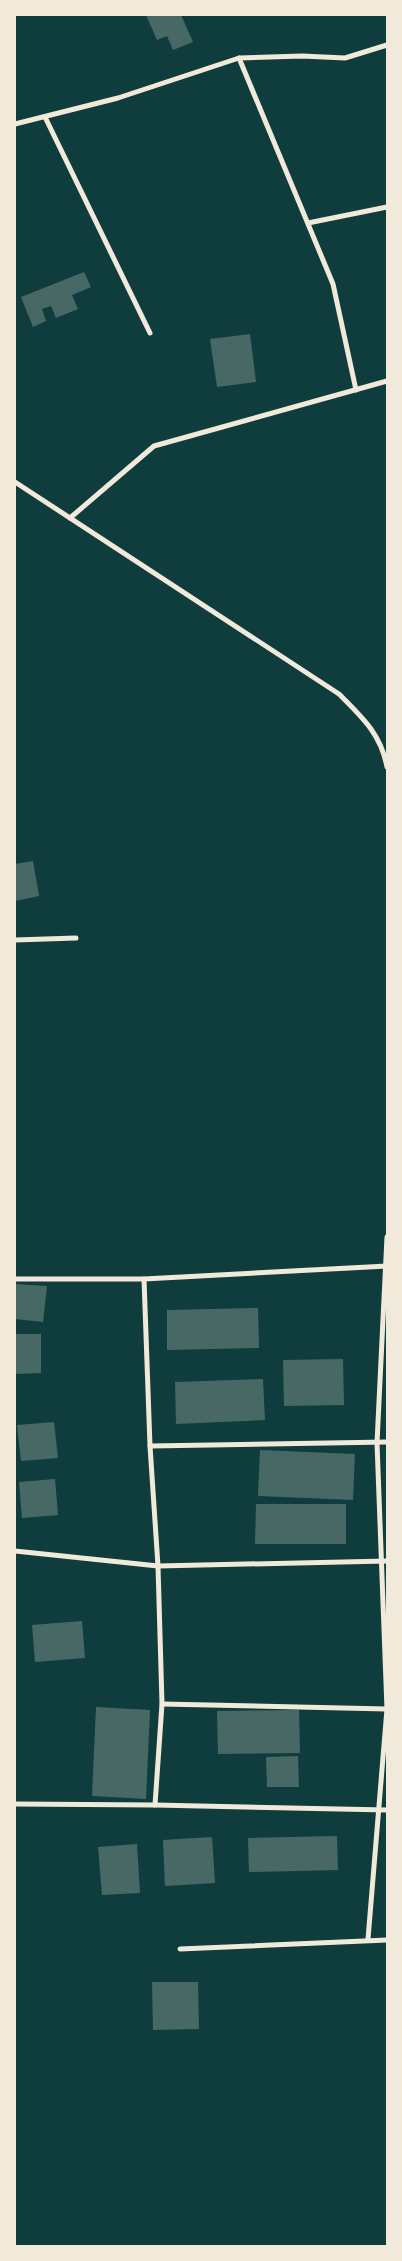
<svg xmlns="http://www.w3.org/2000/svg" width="402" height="2261" font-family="Poppins,sans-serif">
<rect width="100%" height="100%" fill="#0f3d3e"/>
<!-- building -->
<g fill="#486865">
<polygon points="146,15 181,15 193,42 173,50 167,36 157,40"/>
<polygon points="84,272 91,287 72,295 78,309 56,318 51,306 42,309 46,321 33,327 21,297"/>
<polygon points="250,334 256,382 217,387 210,339"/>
<polygon points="33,861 39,896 15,901 15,864"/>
<polygon points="15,1284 47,1286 43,1322 15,1319"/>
<polygon points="258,1308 259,1348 167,1350 167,1310"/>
<polygon points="15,1334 41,1334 41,1373 15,1374"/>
<polygon points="343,1359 344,1405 284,1406 283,1360"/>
<polygon points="263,1379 265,1420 176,1424 175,1382"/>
<polygon points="54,1422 58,1458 21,1461 17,1425"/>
<polygon points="260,1450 355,1454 353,1500 258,1496"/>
<polygon points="55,1479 58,1515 22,1518 19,1482"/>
<polygon points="256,1504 346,1504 346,1544 255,1544"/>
<polygon points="82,1621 85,1658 35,1662 32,1625"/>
<polygon points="96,1707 150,1710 146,1799 92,1796"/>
<polygon points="299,1710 300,1753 218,1754 217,1711"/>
<polygon points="298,1756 299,1787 267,1787 266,1757"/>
<polygon points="337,1836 338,1870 249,1872 248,1838"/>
<polygon points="212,1837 215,1883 165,1886 163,1840"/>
<polygon points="137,1844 140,1893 102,1895 98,1847"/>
<polygon points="152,1982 198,1982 199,2029 153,2030"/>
</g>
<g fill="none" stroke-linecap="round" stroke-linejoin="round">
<!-- minor -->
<g stroke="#f1e9da" stroke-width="5">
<polyline points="239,58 333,284 356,390"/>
<polyline points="45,117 150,333"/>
<polyline points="15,124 118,98 239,58 302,56 345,58 387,45"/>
<polyline points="308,223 387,207"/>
<path d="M15,482L339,694C362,717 381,734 387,767"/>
<polyline points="70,518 154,446 387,381"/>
<polyline points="15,940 76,938"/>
<polyline points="15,1279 144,1279 387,1266"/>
<polyline points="144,1279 150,1446 158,1566 162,1704 155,1805"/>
<polyline points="150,1446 387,1442"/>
<polyline points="15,1551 158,1566 387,1561"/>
<polyline points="162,1704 387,1709"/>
<polyline points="15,1804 155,1805 387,1810"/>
<polyline points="368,1939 387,1709 377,1443 387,1237"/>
<polyline points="180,1949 387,1940"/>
</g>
</g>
<!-- border -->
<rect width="402" height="2261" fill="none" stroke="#f1e9da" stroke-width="32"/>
</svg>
